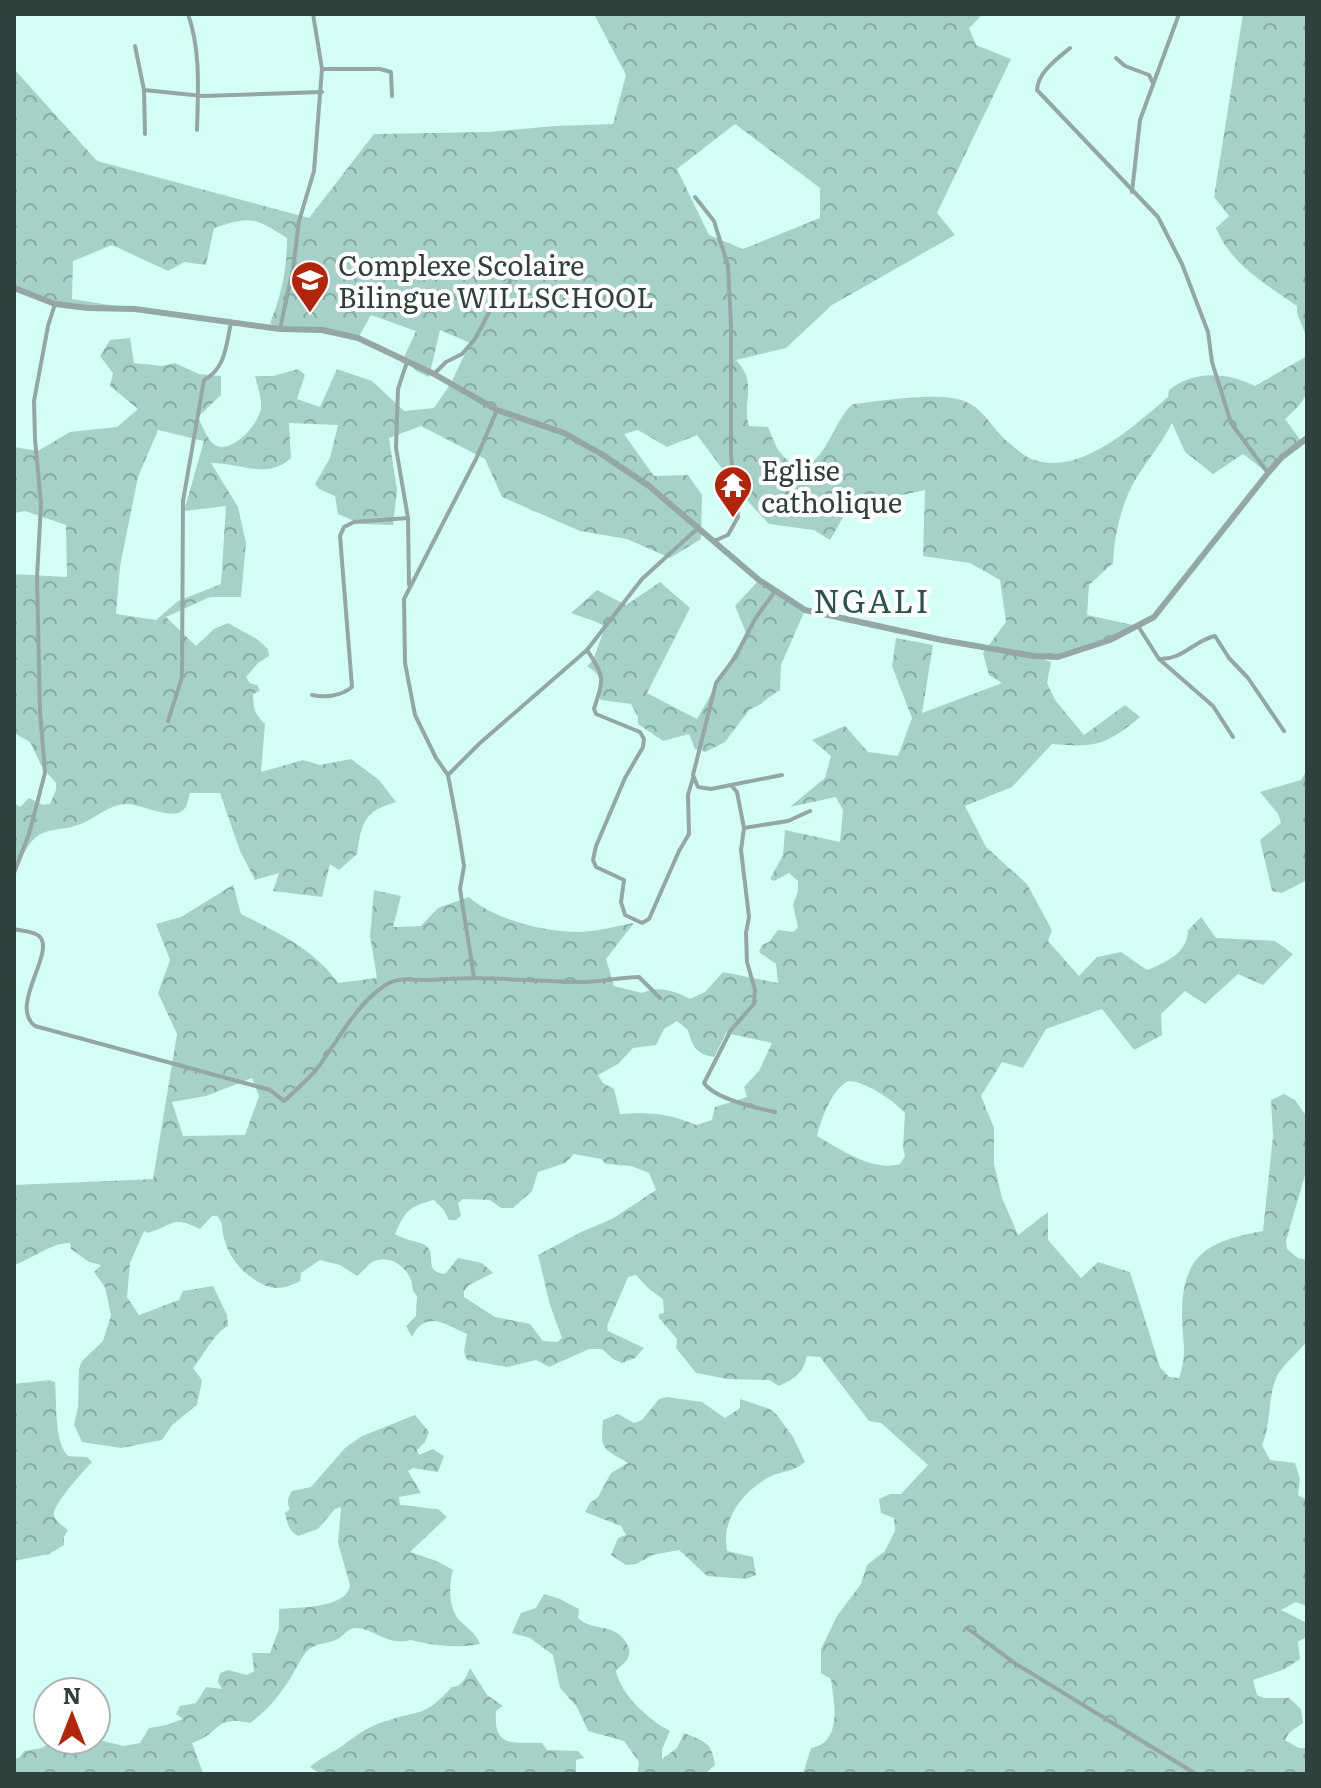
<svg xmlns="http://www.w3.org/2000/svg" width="1321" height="1788" font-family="Literata,serif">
<defs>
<pattern id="forest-crowns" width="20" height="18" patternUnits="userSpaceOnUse" patternTransform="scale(2)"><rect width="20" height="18" fill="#a5d1c8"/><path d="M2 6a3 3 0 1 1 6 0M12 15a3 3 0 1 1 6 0" fill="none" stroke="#87aba4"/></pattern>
</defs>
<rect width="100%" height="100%" fill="#d4fff7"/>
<!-- forest -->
<g fill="url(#forest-crowns)" fill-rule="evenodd">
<path d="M594,14H983L969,28L976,45L1011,59L937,213L955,235L832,305L786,348L736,360C759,385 741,400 749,426L768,427C775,444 779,459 798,465C823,472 835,416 853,404C881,401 939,391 964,401C985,409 992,429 1008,442C1016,448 1024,457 1034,460C1081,476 1135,425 1168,397L1169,390C1195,370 1226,372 1255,386L1307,356C1307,391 1313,395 1285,419L1301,441L1268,473L1243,454L1213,474L1185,452L1172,423C1162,443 1149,458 1137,477C1122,500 1114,536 1113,563L1089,585L1087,615L1138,626L1058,657L1039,658L1051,662L1047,683L1055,700L1084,735L1125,705L1140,717C1106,745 1096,748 1052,744L1012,787L965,806L986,847L1027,884L1052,930L1048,941L1079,976L1097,957L1121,952L1147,970C1165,963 1188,953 1188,930L1201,917L1216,938L1275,941L1293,954L1263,985L1238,974L1205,1004L1185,991L1161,1014L1162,1035L1134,1050L1102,1009L1046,1029L1023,1068L1002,1062L981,1096L994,1128V1164L1002,1198L1018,1235L1048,1212V1240L1081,1278L1098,1262L1130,1272L1160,1367L1169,1377L1179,1378C1188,1352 1182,1341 1182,1315C1182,1253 1209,1241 1263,1231L1273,1136L1271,1100L1284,1094L1295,1100L1307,1117V1168L1286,1241L1287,1249L1298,1258L1307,1260V1342C1298,1352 1284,1364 1277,1376C1267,1398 1272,1422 1262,1445L1270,1460L1295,1463L1300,1479L1298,1495L1307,1500V1606L1296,1602L1281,1610L1307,1623V1636L1298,1642L1300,1659L1285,1669L1253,1680L1257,1695L1264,1698H1289L1301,1709L1303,1723L1289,1733L1285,1740L1299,1748H1307V1774H803L811,1748C843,1742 834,1702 831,1679L821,1673V1649L837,1616L861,1584L867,1565L885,1551L895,1531L894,1518L881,1513L879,1499L890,1494H901L928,1465L881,1423L869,1421L820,1357L807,1356C803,1374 795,1378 779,1386L769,1380L728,1379L696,1373L676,1348L677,1339L659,1318V1314L664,1313L663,1299L649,1289L636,1275L628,1277L607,1326L608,1331L644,1348L635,1358L622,1363L613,1359L602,1349H589L549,1367L536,1360L507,1367L467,1360L464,1352L467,1334C447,1326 426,1308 412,1337L406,1326L416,1316L417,1296C410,1289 414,1286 410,1278C404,1264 387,1254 372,1262C367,1265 362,1272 357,1276L340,1265L320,1260L301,1273L300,1281C288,1288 275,1291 262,1284C242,1273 228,1258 223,1234C222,1226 223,1223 217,1216H212L200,1229C171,1215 175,1225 148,1233L144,1231L130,1263L127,1297L139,1315L179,1300L183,1291L213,1286L227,1315L228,1326C214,1333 204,1355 193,1368L202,1380L197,1405L172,1425L162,1440L121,1448L82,1442L74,1425L78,1407L79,1369L82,1361L103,1341L111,1315L105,1287L94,1272L101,1265L89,1262L71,1249L70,1243C53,1242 32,1259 14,1265V1185L153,1179L177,1034L158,993L170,960L156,924L181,917L233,885L241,914C278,933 313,948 338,983L377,978L370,936L374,890L401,896L393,927L421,926L438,908L469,897C493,919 544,932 577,932C595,932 616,926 634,923L606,959L614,986L642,993C659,985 675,991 690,999L705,992L723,972L778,983L776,964L759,952L762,945L769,942L778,930L793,932L798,928L793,905L798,891V881L789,873L774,881L770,879L783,855L785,830L840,842L843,810L836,797L790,807L825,778L831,756L812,740L845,726L868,752L898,756L912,718L892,666L896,638L933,645L922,713L1002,683L989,675L983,653L1006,622L1000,580L970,563L923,556L925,490L849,507L830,540L814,530L769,524L741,494L697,435L667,447L638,430L624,434L654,476L688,475L702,495L701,539L670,558L627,539L580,531L502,497L485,459L421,426L389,438L397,490L393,525L361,524L338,514L335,496L319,489L315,484L330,458L338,425L289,423L291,458C268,480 240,463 211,463L238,507L246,543L241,597H210L166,617L196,646L214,629L228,623L257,639L268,649L269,656L258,663L246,677L250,683L257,685L260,691L253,694C253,709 255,714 265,724L261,772L303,760L320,765L351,759L379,780L396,802C363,812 362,822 357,854L339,870L330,864L322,897L273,891L279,873L255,880L240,851L220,793H190C188,800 187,811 178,813C162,816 145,806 129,804C109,803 96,819 78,825C65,830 47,828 36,837C26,845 25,857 14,865V803L20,807L29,798L43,805L50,804L56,790V783L42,767L30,742L14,733V574L67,577L66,525L25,511L14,513V447L38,451L70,432L117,427L138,409L110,386L113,373L100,356L110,340L130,338L134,363L162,366L175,363L199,374L221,376V395L198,417C202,425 207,440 215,445C232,455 259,424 261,408C262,398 257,385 255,376H273L298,369L305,375L297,399L320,407L337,369L372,381L404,411L434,408L451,383L470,343L440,330L429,377L418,372L407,362L401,364L416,331L371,315L358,338L322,330L276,328L270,323C282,294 287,268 287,238C253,217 252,216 214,228L206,265L184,262L168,271L112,245L73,261L72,299L135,309L55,304L14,288V69L97,161L309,218L374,134L489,132L555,126L613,124L626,75ZM735,124L820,188V218L743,249L709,235L677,169ZM158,430L204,441L184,511L226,506L221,584L178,601L156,620L116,614L120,566L138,477ZM677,1021L688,1030C692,1046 696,1054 714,1057L726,1033L772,1043L759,1071L744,1087L747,1097L715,1107L712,1120L696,1125C669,1113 648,1112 620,1114L614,1089L603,1083L598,1075L618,1064L633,1048L656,1045L664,1029ZM252,1078L259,1096L245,1135L183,1136L172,1102L206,1096ZM848,1081C865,1081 893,1100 905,1113L903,1148L905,1156L900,1164C872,1172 840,1149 817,1136C822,1117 831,1091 848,1081ZM574,1154L601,1159L606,1164L631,1166L649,1173L656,1190L612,1219L581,1232L538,1255L550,1305L562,1338L557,1342L543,1341L530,1324L495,1317L464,1297V1291L469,1285L493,1273L482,1263L458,1258L445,1274C422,1272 438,1253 425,1245C418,1241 406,1241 395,1234C406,1210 408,1207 434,1200L443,1209L449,1220H456L461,1216L458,1203L463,1199L490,1200L501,1208H513L532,1191L538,1172L565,1163Z"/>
<path d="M1243,14H1307V338L1297,313V306C1266,284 1231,265 1216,228L1229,216L1214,197Z"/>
<path d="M759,580L805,610L781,665L780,690C769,696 761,706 750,709L725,742L705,752L695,749L689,734L663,741L638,724V717L631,704L601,700L598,694C602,678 600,675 587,666L593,660L605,627L599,623L571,613L597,590L626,605L660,582L690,608L647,693L697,719L746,633L735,606Z"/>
<polygon points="1307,770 1307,880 1282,893 1272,891 1260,840 1281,823 1278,814 1260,792 1301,780"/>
<path d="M49,1380L55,1382C57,1403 54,1442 68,1456L87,1457L92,1462C84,1470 50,1508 54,1516C56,1521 64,1527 68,1530L64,1537V1545L49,1554L14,1561V1384Z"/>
<path d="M667,1397L702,1402L725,1418L740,1408V1399L770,1409L777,1415L793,1437L805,1462C794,1472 781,1471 769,1477C742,1493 721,1519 727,1551L753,1557L756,1575L746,1579L707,1576L679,1550L653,1555L636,1564L626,1565L611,1555L618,1538L626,1535L621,1526L585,1512L590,1503L598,1497L611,1473L628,1463C603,1448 600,1451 603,1420L618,1414L634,1423L642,1420L659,1399Z"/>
<path d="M415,1415L429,1432L425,1442L417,1450L419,1455L433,1449L444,1456L438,1472L413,1468L408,1471L421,1493L399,1497L400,1505C413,1505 425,1509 438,1509L447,1517L410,1552L437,1561L453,1570C449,1584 448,1607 459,1620C468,1629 475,1632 480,1644C455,1649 434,1645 410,1640C388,1648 367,1623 351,1629C345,1632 341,1638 336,1640C327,1644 315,1643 307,1651C301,1658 296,1669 291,1677C280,1695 267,1711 250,1723C213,1715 221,1734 192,1743L203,1773L206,1774H14V1759L19,1758L24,1751L42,1748L53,1740L96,1739L123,1746L140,1743L149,1728L166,1725L183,1719L176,1714L180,1706L196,1703L206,1687L222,1689L218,1682L220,1673L228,1670L247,1675L254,1671L252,1653H270L279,1629V1609C298,1607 347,1609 350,1585L338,1543L341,1507L335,1509L318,1529L298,1536C289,1531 287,1523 285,1513L290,1509C286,1502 288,1498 292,1491L311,1487L346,1447L362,1436Z"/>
<path d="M544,1594L560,1599L579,1609L578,1618C592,1632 616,1622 627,1644C634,1657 624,1663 616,1671C621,1695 649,1720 670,1731L662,1749V1759L677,1748L684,1733C704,1741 712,1742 715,1765L705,1774H637L639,1762L624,1741L588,1731L577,1707L560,1688L553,1655L530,1638L512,1633L521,1613L536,1608Z"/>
<path d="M470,1668L487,1695L503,1706L496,1711C493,1750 515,1741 542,1743L547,1750L578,1751L584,1758L576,1760V1774H320L310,1767C320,1758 332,1753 342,1746C358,1734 367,1727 386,1721C422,1709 423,1718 452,1687C462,1687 467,1676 470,1668Z"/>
</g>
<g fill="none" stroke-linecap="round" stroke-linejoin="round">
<!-- minor -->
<g stroke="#95a7a3" stroke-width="4">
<path d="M188,14C201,51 198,91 197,130"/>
<polyline points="135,46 144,90 145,134"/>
<path d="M1070,48C1057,59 1038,72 1037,90L1158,217L1182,264L1208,332L1212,362L1231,423L1268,473"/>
<polyline points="1116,58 1125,66 1149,75 1153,83"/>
<polyline points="322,69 380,69 391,72 392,96"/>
<polyline points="144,90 203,96 322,92"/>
<polyline points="1132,192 1140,120 1179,14"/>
<polyline points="695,197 714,221 728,266 731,325 731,456 738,517 728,535 714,541"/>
<polyline points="280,329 293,269 299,221 314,171 322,69 313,14"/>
<polyline points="407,362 398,389 396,448 408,518 409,585"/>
<polyline points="434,374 446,362 462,354 475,339 495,301 525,262 547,267"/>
<path d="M775,591L755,619L736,656L716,683L693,775L698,787L711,789L731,785L737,792L744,828L741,850L749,917L746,933L747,962L755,990L754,1004L731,1030L704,1083C715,1099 757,1108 775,1112"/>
<polyline points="1138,626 1159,659 1213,706 1233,737"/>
<path d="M587,650C605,678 604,677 594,709L596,714L640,732L644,739L643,747L625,778L596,846L593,860L596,867L624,880L621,902L625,915L642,923L649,919L679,851L689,834L688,795L693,778"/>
<path d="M1159,659C1183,660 1193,641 1215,636L1229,658L1248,678L1284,731"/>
<path d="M312,695C325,698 341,696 352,687L340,536L344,527L354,522L408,518"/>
<path d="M168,721L182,677L183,501L204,380C226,368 226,345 231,323"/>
<polyline points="448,775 480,743 587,650 642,579 698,528"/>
<polyline points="731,785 782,775"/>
<polyline points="744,828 788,821 810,811"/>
<polyline points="14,873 29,834 45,773 40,712 37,577 41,505 35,439 34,401 48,326 55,304"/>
<path d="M14,929C21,931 33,931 39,936C57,951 8,1006 35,1026L270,1090L284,1101C296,1090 309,1079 319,1066C339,1039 355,1006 384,986C400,975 413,981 431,980C482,975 533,982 584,982C602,982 620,977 639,977L660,998"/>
<polyline points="474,977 460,889 464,866 458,828 448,775 436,758 415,715 405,663 404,599 476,459 497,410"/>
<polyline points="967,1628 1016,1664 1196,1774"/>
</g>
<!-- tertiary -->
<polyline stroke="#95a7a3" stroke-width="6" points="14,288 55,304 88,308 135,309 280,329 322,330 358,338 434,374 497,410 564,433 603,455 649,486 759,580 805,610 942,640 1034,656 1058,657 1110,640 1154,617 1268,473 1282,457 1307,438"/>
</g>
<!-- icons -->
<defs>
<symbol id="school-pin" viewBox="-11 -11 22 30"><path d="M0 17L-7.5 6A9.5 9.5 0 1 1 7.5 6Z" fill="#b2250a" stroke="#fff"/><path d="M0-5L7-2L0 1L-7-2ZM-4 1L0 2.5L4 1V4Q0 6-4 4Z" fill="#fff"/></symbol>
<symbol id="temple-pin" viewBox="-11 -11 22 30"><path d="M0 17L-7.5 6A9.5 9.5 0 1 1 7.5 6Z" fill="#b2250a" stroke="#fff"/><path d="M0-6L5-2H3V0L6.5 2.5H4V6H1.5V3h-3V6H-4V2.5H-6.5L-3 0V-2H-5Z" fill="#fff"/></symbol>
</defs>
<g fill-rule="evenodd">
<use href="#school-pin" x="288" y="258" width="44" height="60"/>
<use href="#temple-pin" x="711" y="463" width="44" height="60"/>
</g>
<g text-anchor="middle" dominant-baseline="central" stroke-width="8" stroke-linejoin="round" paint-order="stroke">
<!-- poi labels -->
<g font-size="28" fill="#30413d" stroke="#fff" text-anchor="start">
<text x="338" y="264">Complexe Scolaire<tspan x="338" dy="32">Bilingue WILLSCHOOL</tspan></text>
<text x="761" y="469">Eglise<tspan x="761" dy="32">catholique</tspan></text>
</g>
<!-- quarter labels -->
<g font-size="32" letter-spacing="2" fill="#2c524c" stroke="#fff">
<text x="872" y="599">NGALI</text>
</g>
</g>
<!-- border -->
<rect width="1321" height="1788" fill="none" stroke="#30413d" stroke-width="32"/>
<!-- north arrow -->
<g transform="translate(72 1716)"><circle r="38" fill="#ffffff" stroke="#acb3b1" stroke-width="2"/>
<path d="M0-6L14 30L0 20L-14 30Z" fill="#b2250a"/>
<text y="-12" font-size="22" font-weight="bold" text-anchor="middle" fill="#30413d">N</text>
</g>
</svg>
